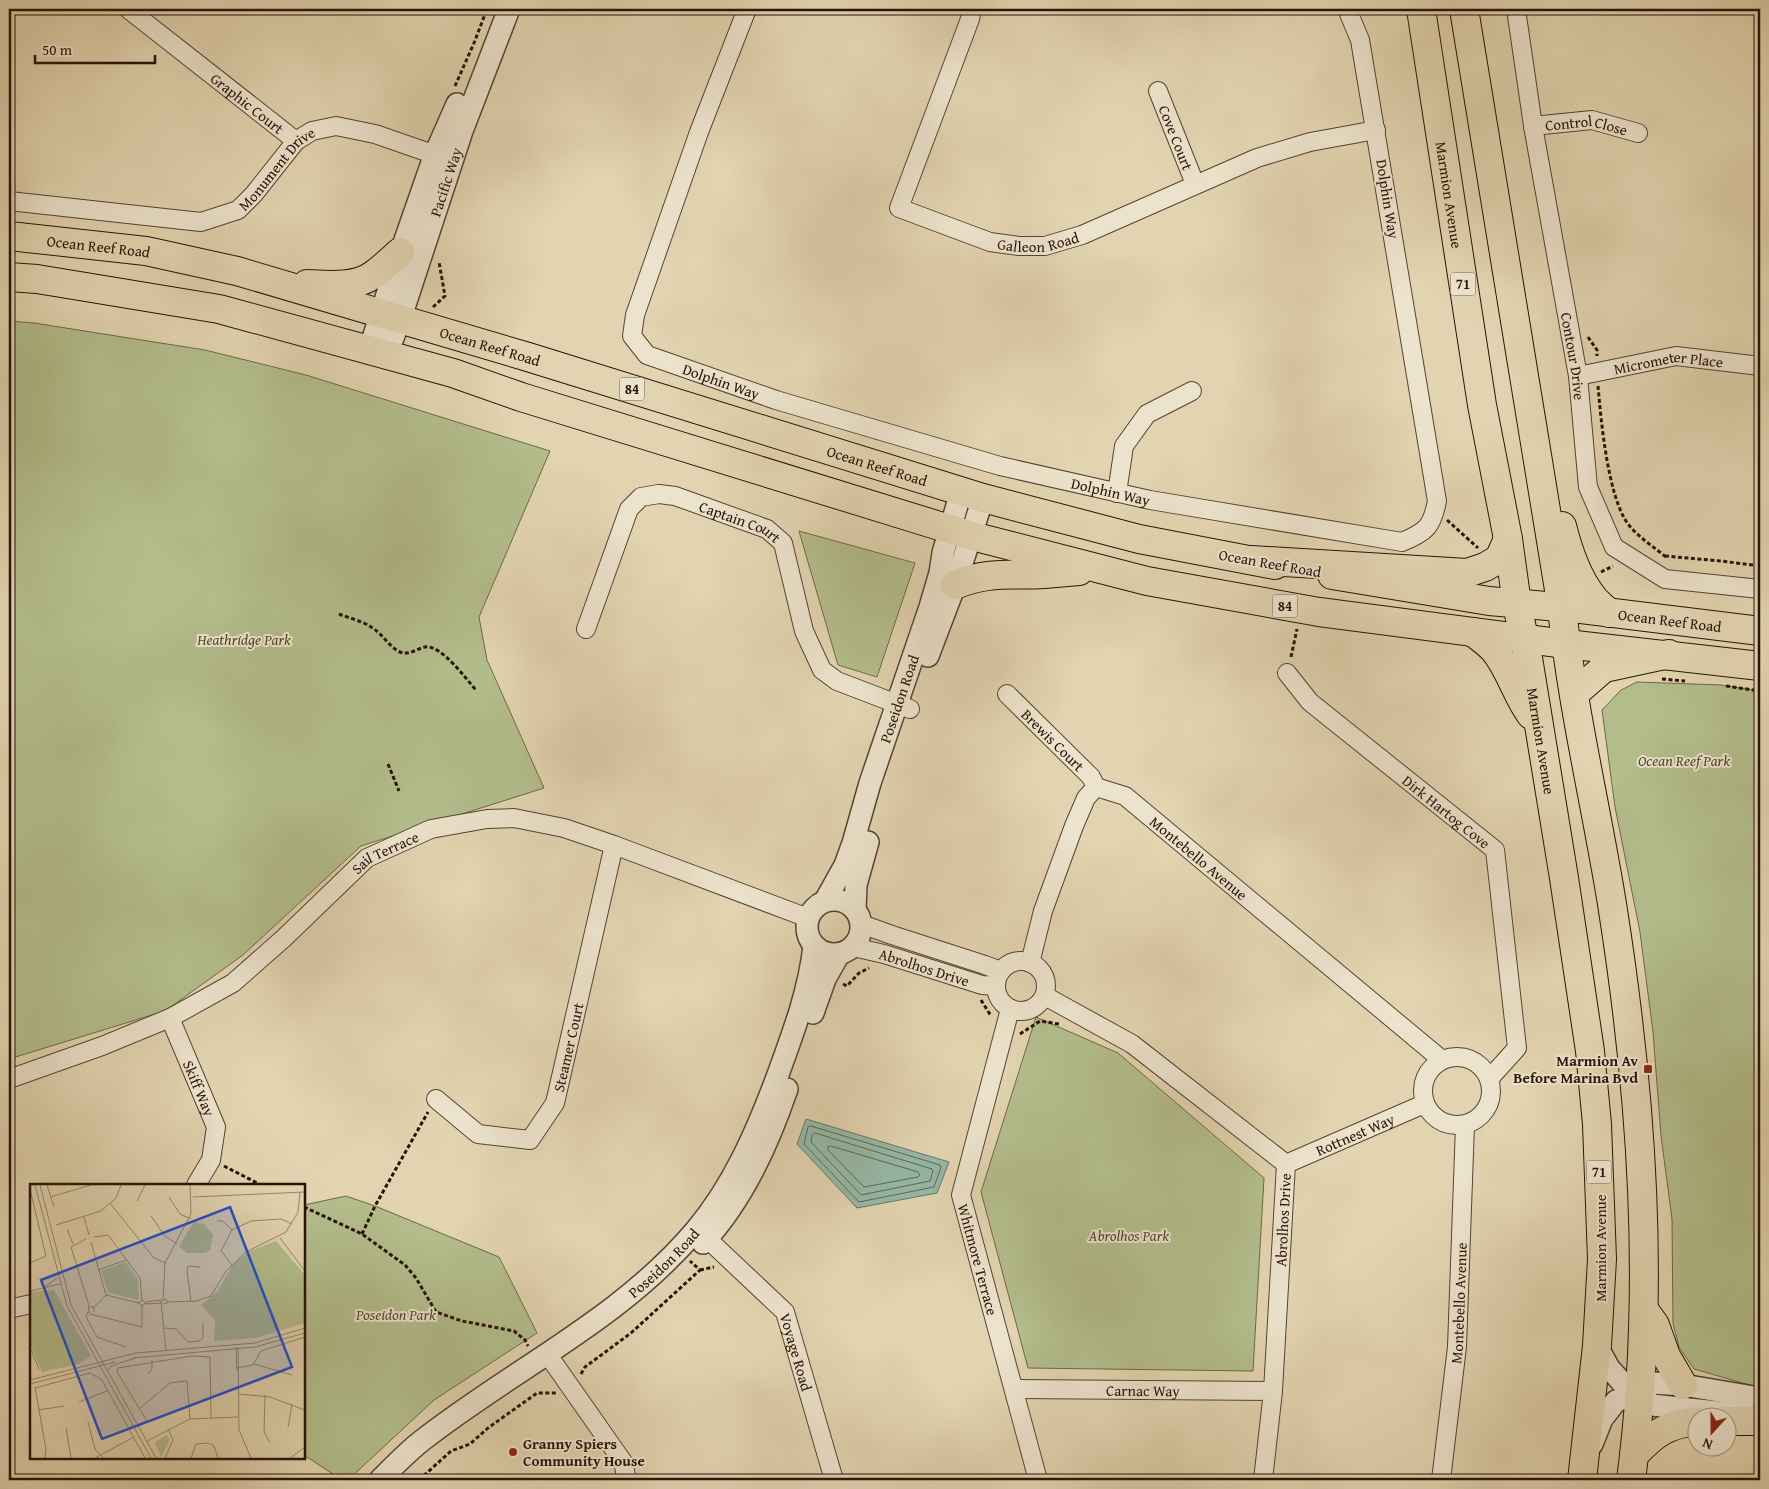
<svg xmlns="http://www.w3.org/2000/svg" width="1769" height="1489" font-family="'Gentium Book Plus',serif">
<rect width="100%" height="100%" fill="#e2d4b0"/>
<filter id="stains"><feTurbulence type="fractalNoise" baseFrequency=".004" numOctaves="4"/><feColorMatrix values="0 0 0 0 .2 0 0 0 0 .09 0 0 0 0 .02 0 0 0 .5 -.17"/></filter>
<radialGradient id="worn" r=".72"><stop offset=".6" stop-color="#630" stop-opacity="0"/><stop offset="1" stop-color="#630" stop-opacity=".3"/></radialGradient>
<!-- green -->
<g fill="#b3bd8c" stroke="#6d684a">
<polygon points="9,321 34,323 205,350 306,375 550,451 479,617 487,660 544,788 361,846 243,955 165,1011 9,1059"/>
<polygon points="799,531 915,563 877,677 838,665"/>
<polygon points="1637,682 1721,685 1760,691 1760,1388 1694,1369 1679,1347 1673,1323 1672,1219 1661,1136 1653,1032 1640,932 1615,807 1602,710 1621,690"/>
<polygon points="1036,1017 1118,1053 1264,1178 1253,1371 1028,1368 981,1192"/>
<polygon points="346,1196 375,1206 499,1257 537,1333 434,1400 348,1480 342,1480 304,1455 304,1205"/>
</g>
<!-- water -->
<polygon fill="#95b9a7" stroke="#697767" points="806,1119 949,1162 937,1193 857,1208 797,1144"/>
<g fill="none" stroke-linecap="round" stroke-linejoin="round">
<!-- shore -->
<g stroke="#5e6658" stroke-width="1">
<polygon points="811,1126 940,1165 941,1167 934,1187 859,1202 804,1144 808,1127"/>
<polygon points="815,1133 932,1169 933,1171 930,1181 861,1195 811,1142 812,1135"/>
<polygon points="831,1146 918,1172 920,1175 918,1177 864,1187 828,1150 828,1147"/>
</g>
<defs>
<g id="minor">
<path id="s1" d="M128,9L296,141"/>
<path id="s2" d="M747,9L699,132L635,315L632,336L647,355L776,400L1000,466L1150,500L1402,542C1426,532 1432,527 1437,501L1360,40L1347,9"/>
<path id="s3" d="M972,9L970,19L899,208L990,242L1019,246H1045L1082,235L1257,158L1310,142L1376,130"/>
<path id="s4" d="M1516,9L1533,126L1578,376L1588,487L1614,547L1665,579L1760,589"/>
<path id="s5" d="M1158,91L1195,184"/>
<path id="s6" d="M1533,126L1592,120L1638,133"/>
<path id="s7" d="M9,201L201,222L238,210L254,194L296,141L312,131L336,126L375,134L447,159"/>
<path id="s8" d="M1578,376L1676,356L1760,366"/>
<polyline points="1117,493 1124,446 1147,414 1192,391"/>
<path id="s9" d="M586,629L629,509L641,497L659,494L675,496L767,529L783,543L804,631L822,670L837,681L910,709"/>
<path id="s10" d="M1287,673L1310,702L1495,850L1517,1048L1489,1079"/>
<path id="s11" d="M1007,694L1091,777L1096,787"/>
<polyline points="861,924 892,935 985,965 1001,971"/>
<path id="s12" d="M853,947L884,954L982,985L996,986"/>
<circle cx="1021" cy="986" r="25"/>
<path id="s13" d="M1030,963L1043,911L1074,826L1086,798L1096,787L1125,796L1442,1060"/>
<polyline points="1045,996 1132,1044 1286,1164 1273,1391 1263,1480"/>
<path id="s14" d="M1010,1009L961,1195L1038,1480"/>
<path id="s15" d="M170,1018L216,1127L211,1160L196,1185"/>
<circle cx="1457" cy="1091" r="34"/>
<path id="s16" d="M9,1079L102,1046L170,1018L233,983L284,938L367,858L431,829L487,819L514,818L564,828L614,845L808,918"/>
<path id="s17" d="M436,1099L478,1134L530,1140L555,1103L614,845"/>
<path id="s18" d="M1286,1164L1424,1104"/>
<path id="s19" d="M698,1230L785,1312L834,1480"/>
<polyline points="9,1309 31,1304"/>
<polyline points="548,1355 623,1462 627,1480"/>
<path id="s20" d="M1014,1389L1273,1391"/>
<path id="s21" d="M1441,1480L1457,1347L1465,1125"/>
</g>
<g id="tertiary">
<polyline points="369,351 398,260 435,154 457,104"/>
<path id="s22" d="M386,356L400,320L462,131L509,9"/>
<polyline points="928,656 955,585 983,498"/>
<circle cx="834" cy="927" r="27"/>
<path id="s23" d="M825,901L845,865L853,843L870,783L930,607L940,573L943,553L961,492"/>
<polyline points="855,910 856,885 868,842"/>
<polyline points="813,1013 825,979 839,954"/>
<path d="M703,1243C743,1200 768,1144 787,1089"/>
<polyline points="1597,1346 1609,1368 1619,1379 1626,1387 1639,1393 1652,1405 1745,1415"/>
<polyline points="1592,1444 1602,1419 1616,1401 1639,1393 1653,1383 1683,1385 1760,1398"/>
<path id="s24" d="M380,1480C394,1466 408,1451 424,1439C515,1368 621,1319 696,1230C733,1186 756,1133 776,1080C792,1036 809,992 814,946"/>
</g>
<g id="primary">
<path id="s25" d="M9,236L146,251L237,271L528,357L983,498L1139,539L1275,565"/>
<polyline points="9,277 37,279 219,309 453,373 521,397 972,536 1147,581 1319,612 1566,644 1760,666"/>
<path d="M307,284C327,285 355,288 373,275C383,268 391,260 400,252"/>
<path id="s26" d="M1332,575L1489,601L1581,609L1760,631"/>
<path d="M955,585C988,571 1011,576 1044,574C1056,573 1067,572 1079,571"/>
</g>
<g id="trunk">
<path id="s27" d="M1421,9L1482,405L1508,539L1517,604L1528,658L1564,878L1590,1051L1597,1124L1602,1259L1597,1346L1582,1480"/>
<path d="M1464,9L1562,608C1572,707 1596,805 1612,904C1642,1094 1656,1289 1631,1480"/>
<path d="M1562,526C1568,550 1577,577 1592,596C1596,602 1603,607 1609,613"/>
<polyline points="1251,560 1467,573 1485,567 1499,559 1508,539"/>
<path d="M1473,632C1480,638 1488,643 1494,650C1510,669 1516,695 1531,715"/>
<polyline points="1574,694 1604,668 1669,654"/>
<polyline points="1645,1311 1655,1325 1666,1356 1683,1385"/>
<polyline points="1726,1421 1755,1421 1760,1417"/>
<path d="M1634,1455C1655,1433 1666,1425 1696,1421"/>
</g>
</defs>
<!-- minor casing -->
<use href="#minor" stroke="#564332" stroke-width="20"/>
<!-- tertiary casing -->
<use href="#tertiary" stroke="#564332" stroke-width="24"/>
<!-- primary casing -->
<use href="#primary" stroke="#271308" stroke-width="30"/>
<!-- trunk casing -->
<use href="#trunk" stroke="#271308" stroke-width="30"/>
<!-- path -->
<g stroke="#271308" stroke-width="3" stroke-dasharray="4 2.5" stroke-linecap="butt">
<polyline points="455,86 474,43 487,9"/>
<polyline points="433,307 445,296 439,262"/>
<polyline points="1588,337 1597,350 1597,356"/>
<path d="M1598,386C1601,421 1608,497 1628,524C1638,537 1654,547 1666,557"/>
<polyline points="1447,520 1478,548"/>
<polyline points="1665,556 1721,561 1760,566"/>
<polyline points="1601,572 1613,566"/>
<path d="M339,614C349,618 362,621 371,627C382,633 389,647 400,652C410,656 417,648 425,647C441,644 466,679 476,690"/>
<polyline points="1291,657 1297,629"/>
<polyline points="1662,679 1685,681"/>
<polyline points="1726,686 1760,691"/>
<polyline points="388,764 399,791"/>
<polyline points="843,984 847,986 859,973 869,968"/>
<polyline points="981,1000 991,1016"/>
<polyline points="1020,1034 1040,1021 1059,1024"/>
<polyline points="224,1166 261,1185"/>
<polyline points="304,1207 362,1234 405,1265 416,1278 436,1312 462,1321 514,1331 525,1340 528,1346"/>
<polyline points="362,1234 375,1206 428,1112"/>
<polyline points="700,1270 714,1267"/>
<polyline points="581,1374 585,1367 631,1333 700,1270 690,1261"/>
<polyline points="357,1480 362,1475"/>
<polyline points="419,1480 451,1451 470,1444 488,1428 537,1393 556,1393"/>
</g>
<!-- minor -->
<use href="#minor" stroke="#ece3cc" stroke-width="18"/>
<!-- tertiary -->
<use href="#tertiary" stroke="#ece3cc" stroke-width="21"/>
<!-- primary -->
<use href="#primary" stroke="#e2d4b0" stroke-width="28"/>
<!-- trunk -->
<use href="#trunk" stroke="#e2d4b0" stroke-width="28"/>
</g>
<!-- markers -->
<g fill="#8f2418" stroke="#ece3cc" stroke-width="2">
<rect x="1643" y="1064" width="10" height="10" rx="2.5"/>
<circle cx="513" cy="1452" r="5"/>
</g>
<g text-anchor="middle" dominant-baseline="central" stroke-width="4" stroke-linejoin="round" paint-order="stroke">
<!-- shield labels -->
<g fill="#ece3cc" stroke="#625143" stroke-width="1">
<rect x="1450.5" y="272.5" width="25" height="23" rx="4"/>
<rect x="619.5" y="377.5" width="25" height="23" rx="4"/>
<rect x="1272.5" y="594.5" width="25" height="23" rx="4"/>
<rect x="1586.5" y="1160.5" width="25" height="23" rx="4"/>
</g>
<g font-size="14" font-weight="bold" fill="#271308">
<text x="1463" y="284">71</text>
<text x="632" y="389">84</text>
<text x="1285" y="606">84</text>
<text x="1599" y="1172">71</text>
</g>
<!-- street labels -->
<g font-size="15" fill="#271308" stroke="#ece3cc">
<text stroke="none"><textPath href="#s1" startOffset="152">Graphic Court</textPath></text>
<text stroke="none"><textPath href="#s6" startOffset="54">Control Close</textPath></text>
<text stroke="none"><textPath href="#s5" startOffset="50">Cove Court</textPath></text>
<text stroke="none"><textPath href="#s7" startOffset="289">Monument Drive</textPath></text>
<text stroke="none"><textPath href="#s22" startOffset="184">Pacific Way</textPath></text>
<text stroke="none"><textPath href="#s27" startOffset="188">Marmion Avenue</textPath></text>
<text transform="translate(1388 199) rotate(81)">Dolphin Way</text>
<text stroke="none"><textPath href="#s3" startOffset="358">Galleon Road</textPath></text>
<text stroke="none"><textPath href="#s25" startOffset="90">Ocean Reef Road</textPath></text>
<text stroke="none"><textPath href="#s25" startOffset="495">Ocean Reef Road</textPath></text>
<text stroke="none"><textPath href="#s4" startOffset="352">Contour Drive</textPath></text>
<text stroke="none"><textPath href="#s8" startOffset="92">Micrometer Place</textPath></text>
<text stroke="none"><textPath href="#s2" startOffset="450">Dolphin Way</textPath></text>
<text stroke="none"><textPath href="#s25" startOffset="900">Ocean Reef Road</textPath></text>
<text stroke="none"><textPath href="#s2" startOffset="855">Dolphin Way</textPath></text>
<text stroke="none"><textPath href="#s9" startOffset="249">Captain Court</textPath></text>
<text transform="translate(1270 563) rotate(10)">Ocean Reef Road</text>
<text stroke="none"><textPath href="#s26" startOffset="341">Ocean Reef Road</textPath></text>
<text stroke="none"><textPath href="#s23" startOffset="216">Poseidon Road</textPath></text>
<text stroke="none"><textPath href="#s11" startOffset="65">Brewis Court</textPath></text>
<text stroke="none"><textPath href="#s27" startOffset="742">Marmion Avenue</textPath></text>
<text stroke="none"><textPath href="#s10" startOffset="212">Dirk Hartog Cove</textPath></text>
<text stroke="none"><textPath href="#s16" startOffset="446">Sail Terrace</textPath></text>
<text stroke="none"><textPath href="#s13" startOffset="316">Montebello Avenue</textPath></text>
<text stroke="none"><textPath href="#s12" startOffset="74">Abrolhos Drive</textPath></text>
<text stroke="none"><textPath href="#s17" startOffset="209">Steamer Court</textPath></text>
<text stroke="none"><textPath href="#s15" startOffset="76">Skiff Way</textPath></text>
<text stroke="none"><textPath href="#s18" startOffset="75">Rottnest Way</textPath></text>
<text transform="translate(1283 1220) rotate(-87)">Abrolhos Drive</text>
<text transform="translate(1600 1248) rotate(-90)">Marmion Avenue</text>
<text stroke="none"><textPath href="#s14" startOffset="259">Whitmore Terrace</textPath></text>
<text stroke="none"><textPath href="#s24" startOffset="358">Poseidon Road</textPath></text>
<text stroke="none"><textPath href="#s21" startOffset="178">Montebello Avenue</textPath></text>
<text stroke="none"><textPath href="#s19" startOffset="161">Voyage Road</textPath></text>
<text stroke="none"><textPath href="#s20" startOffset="129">Carnac Way</textPath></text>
</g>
<!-- park labels -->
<g font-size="15" font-style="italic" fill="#514630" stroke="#ece3cc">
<text x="244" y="639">Heathridge Park</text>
<text x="1684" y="760">Ocean Reef Park</text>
<text x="1129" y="1235">Abrolhos Park</text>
<text x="396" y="1314">Poseidon Park</text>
</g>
<!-- poi labels -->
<g font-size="15" font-weight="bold" fill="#271308" stroke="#ece3cc" text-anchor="end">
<text x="1638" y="1060">Marmion Av<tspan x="1638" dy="17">Before Marina Bvd</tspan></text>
<text x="523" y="1443" text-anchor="start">Granny Spiers<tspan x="523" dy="17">Community House</tspan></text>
</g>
</g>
<!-- overview -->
<g transform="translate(30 1184)">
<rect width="275" height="275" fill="#e2d4b0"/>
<path d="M164,38L174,40L183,51L180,66L175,69H157L149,62ZM246,57L275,91V139L225,154L184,157L185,136L171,121L188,107L202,81L220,67ZM95,78L108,95L109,116L78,108L71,87ZM24,106L61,172L49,180L12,188L0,161V108ZM136,251L140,255L131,273L125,258Z" fill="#b3bd8c"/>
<path fill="none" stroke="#97876d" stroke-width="1" d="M5,1L37,122L121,274M10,1L41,121L126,274M17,1L24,23M0,5L16,72L0,79M20,13L61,1M139,13L150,30L161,35M163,13L275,8M107,17L115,1M80,19L124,74L136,79M121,32L135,52L147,60M54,33L59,51M187,37H193L202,46M26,41L71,27L86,14L91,1M37,45L43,60M64,53L78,51L110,94L112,116M250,54L275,87M56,55L41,63L59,122M61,58L76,111L109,119M202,81L191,67L202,46L221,37L251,35L262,40M68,86L96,76M15,103L27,94M0,107L30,100M133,115L135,79L161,30L160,1M161,117L157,87L158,82L170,83M115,118L131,116M137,118L167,117L181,112L196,87L216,68L256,48L268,28L270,8M115,120L132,119M133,120L137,119L136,115L131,117L136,167M64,123L76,111M58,128L56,133L67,153L96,163M64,128V123H58L60,130L112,143V122L109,119L112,116L115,119L112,122M135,144L146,145L158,158L169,157L173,154V139M206,163L207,187M208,163L209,246L221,274M0,164L9,185M103,174L225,163L275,149M224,180L262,191M207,184L223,181L231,167L275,153M78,187L81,182L105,174M118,190L122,185V176M0,196L106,169L225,159L275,144M0,200L85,178M208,210L240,213L275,226M235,211L234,248L240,259M49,218L77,207M109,225L140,199L157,197L160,235M8,226L34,222M117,237L87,188L88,184L162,172L180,173L181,234M58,238L65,265L73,274M258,243L262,220M36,244L41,274M117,257L160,235L208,233M15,274L16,265L5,204L60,189L72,196L115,274M65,274L104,253M135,274L143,256L138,245M161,274L166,260L178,259L184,262L188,274M260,274L275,263"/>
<path fill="#1d4ed8" fill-opacity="0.15" stroke="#1d4ed8" stroke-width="2.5" d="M200,23L262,183L72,255L11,96Z"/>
<rect width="275" height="275" fill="none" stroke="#271308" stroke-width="2.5"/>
</g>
<!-- margin -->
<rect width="1769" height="1489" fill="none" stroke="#e2d4b0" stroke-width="30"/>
<rect x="10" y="10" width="1749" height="1469" fill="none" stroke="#271308" stroke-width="2.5"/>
<rect x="15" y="15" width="1739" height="1459" fill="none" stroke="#271308"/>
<!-- north arrow -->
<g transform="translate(1712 1432) rotate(201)"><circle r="24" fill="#ece3cc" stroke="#9d907e"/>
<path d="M0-4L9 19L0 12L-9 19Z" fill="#8f2418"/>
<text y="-8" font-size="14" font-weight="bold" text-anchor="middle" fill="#271308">N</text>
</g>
<!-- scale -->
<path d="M35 55v8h120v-8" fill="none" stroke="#271308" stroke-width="2.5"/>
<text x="42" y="55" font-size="15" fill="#271308" stroke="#ece3cc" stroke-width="4" paint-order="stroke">50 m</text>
<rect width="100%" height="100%" filter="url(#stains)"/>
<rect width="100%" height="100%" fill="url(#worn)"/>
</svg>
